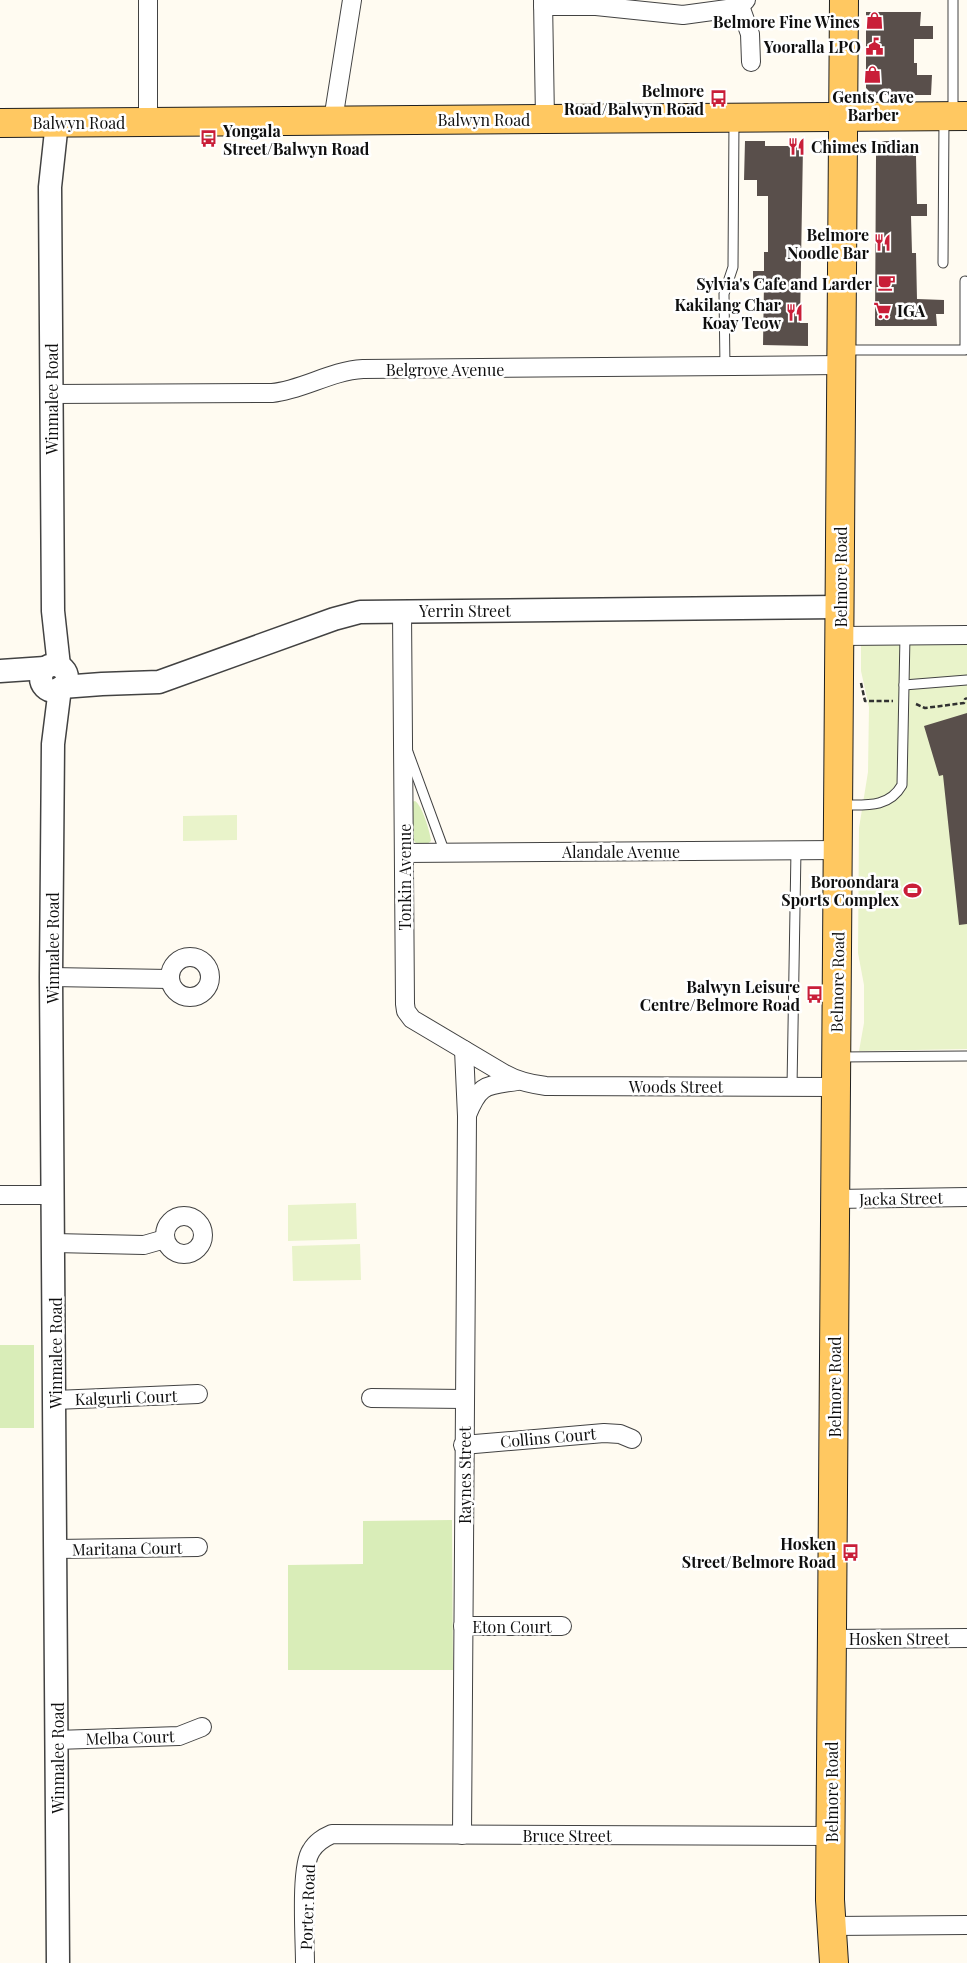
<svg xmlns="http://www.w3.org/2000/svg" width="967" height="1963" font-family="'Playfair Display',serif">
<rect width="100%" height="100%" fill="#fffbf1"/>
<!-- green -->
<g fill="#d9edb8">
<path d="M415,801C422,805 430,832 431,841L427,844H417L413,840L412,802Z"/>
<rect x="0" y="1345" width="34" height="83"/>
<polygon points="452,1520 453,1670 288,1670 288,1565 363,1564 363,1521"/>
</g>
<!-- pitch -->
<g fill="#e9f3ca">
<polygon points="967,643 967,1049 859,1051 864,1023 864,985 858,953 859,828 868,772 869,707 861,671 861,645"/>
<polygon points="237,815 237,840 183,841 183,816"/>
<polygon points="356,1203 357,1239 288,1241 288,1205"/>
<polygon points="360,1244 361,1280 293,1281 292,1246"/>
</g>
<!-- building -->
<g fill="#594f4b">
<polygon points="866,12 921,12 920,26 933,26 933,39 914,39 914,63 917,63 917,75 932,75 931,95 873,95 866,88"/>
<polygon points="745,141 765,141 765,146 803,146 800,323 808,323 808,346 763,345 764,283 753,283 753,271 764,271 764,252 768,252 768,196 757,196 757,180 744,180"/>
<polygon points="883,141 894,141 894,144 912,144 913,156 916,156 917,204 927,204 927,216 911,216 912,253 916,253 917,299 944,300 944,314 936,314 937,326 875,326 876,157 876,148"/>
<polygon points="967,713 967,924 959,925 943,775 939,776 924,726"/>
</g>
<g fill="none" stroke-linecap="round" stroke-linejoin="round">
<defs>
<g id="service">
<polyline points="953,112 953,0"/>
<polyline points="943,263 944,119"/>
<polyline points="844,350 965,350 965,281"/>
<polyline points="725,367 724,294 733,267 734,121"/>
<polyline points="904,685 967,680"/>
<polyline points="408,752 445,853"/>
<path d="M842,805C866,805 889,808 902,785L905,636"/>
<polyline points="839,1057 967,1056"/>
<polyline points="792,1087 796,850"/>
</g>
<g id="minor">
<polyline points="148,0 148,122"/>
<polyline points="543,0 545,119"/>
<polyline points="543,6 596,6 683,15 734,8 740,6 746,0"/>
<polyline points="740,6 750,34 751,62"/>
<polyline points="333,120 352,0"/>
<path d="M51,394L272,393C303,390 330,371 363,369L841,365"/>
<path d="M402,611L405,1004L406,1011L412,1019L503,1073C517,1081 529,1084 546,1086L836,1087"/>
<polyline points="840,636 967,635"/>
<polyline points="404,853 838,850"/>
<circle cx="190" cy="977" r="20"/>
<polyline points="51,977 169,979"/>
<path d="M467,1115C480,1083 486,1086 517,1081"/>
<polyline points="0,1195 54,1195"/>
<polyline points="835,1199 967,1197"/>
<circle cx="184" cy="1235" r="19"/>
<polyline points="54,1243 144,1245 165,1239"/>
<polyline points="371,1398 465,1399"/>
<polyline points="55,1400 198,1394"/>
<polyline points="463,1445 604,1433 620,1434 632,1439"/>
<polyline points="56,1549 198,1547"/>
<polyline points="463,1626 562,1626"/>
<polyline points="832,1639 967,1638"/>
<polyline points="56,1740 179,1736 202,1727"/>
<polyline points="462,1835 467,1116 464,1050"/>
<polyline points="831,1926 967,1925"/>
<path d="M305,1963C305,1940 300,1867 311,1851C316,1842 323,1838 332,1834L830,1836"/>
</g>
<g id="tertiary">
<polyline points="57,122 50,187 53,611 59,666"/>
<circle cx="54" cy="678" r="13"/>
<polyline points="0,671 45,668"/>
<polyline points="62,687 102,684 159,682 334,619 360,612 840,607"/>
<polyline points="58,1963 51,977 53,744 60,688"/>
</g>
<g id="primary">
<polyline points="0,123 967,116"/>
<polyline points="834,1963 830,1900 844,0"/>
</g>
</defs>
<!-- service casing -->
<use href="#service" stroke="#424242" stroke-width="11"/>
<!-- minor casing -->
<use href="#minor" stroke="#424242" stroke-width="20"/>
<!-- tertiary casing -->
<use href="#tertiary" stroke="#424242" stroke-width="25"/>
<!-- primary casing -->
<use href="#primary" stroke="#202020" stroke-width="30"/>
<!-- path -->
<g stroke="#313131" stroke-width="2.5" stroke-dasharray="5 2.5" stroke-linecap="butt">
<polyline points="861,683 865,701 893,701"/>
<polyline points="916,704 925,708 964,703 965,699 967,698"/>
</g>
<!-- service -->
<use href="#service" stroke="#fff" stroke-width="9"/>
<!-- minor -->
<use href="#minor" stroke="#fff" stroke-width="18"/>
<!-- tertiary -->
<use href="#tertiary" stroke="#fff" stroke-width="22"/>
<!-- primary -->
<use href="#primary" stroke="#ffc861" stroke-width="28"/>
</g>
<!-- icons -->
<defs>
<symbol id="shop-bare" viewBox="-9 -9 18 18"><path d="M-5-2.5h2.3a2.7 3.5 0 0 1 5.4 0H5L5.5 6h-11ZM-1.5-2.5h3a1.5 2.3 0 0 0-3 0Z" fill="#c91e38" stroke="#fff" stroke-width="2.5" paint-order="stroke"/></symbol>
<symbol id="civic-bare" viewBox="-9 -9 18 18"><path d="M-.6-6.5H3V-4.5H.6V-3L4-1V1h2V6H-6V1h2V-1L-.6-3ZM-1.2 2.5V6h2.4V2.5Z" fill="#c91e38" stroke="#fff" stroke-width="2.5" paint-order="stroke"/></symbol>
<symbol id="bus-bare" viewBox="-9 -9 18 18"><path d="M-5-6H5V4H4V6H2V4H-2V6H-4V4H-5ZM-3.5-4V0h7V-4ZM-3.5 1.2v1.5H-2V1.2ZM2 1.2v1.5H3.5V1.2Z" fill="#c91e38" stroke="#fff" stroke-width="2.5" paint-order="stroke"/></symbol>
<symbol id="restaurant-bare" viewBox="-9 -9 18 18"><path d="M-5-6h1v4h1v-4h1v4h1v-4h1v5L-1.5 .5V6h-2V.5L-5-1ZM5-6V6H3V1.5H1.5Q1.5-4 5-6Z" fill="#c91e38" stroke="#fff" stroke-width="2.5" paint-order="stroke"/></symbol>
<symbol id="cafe-bare" viewBox="-9 -9 18 18"><path d="M-5.5-4.5H6V0H3Q3 3.5 0 3.5H-2.5Q-5.5 3.5-5.5 0ZM3-3.2v2h1.7v-2ZM-6 4.5H4V6H-6Z" fill="#c91e38" stroke="#fff" stroke-width="2.5" paint-order="stroke"/></symbol>
<symbol id="supermarket-bare" viewBox="-9 -9 18 18"><path d="M-6-5.5h2.5l.6 2H6L4.5 2H-2.5L-4.4-4H-6ZM-1.5 3.2a1.3 1.3 0 1 0 .1 0ZM3 3.2a1.3 1.3 0 1 0 .1 0Z" fill="#c91e38" stroke="#fff" stroke-width="2.5" paint-order="stroke"/></symbol>
<symbol id="stadium-bare" viewBox="-9 -9 18 18"><path d="M0-5a6.5 5 0 1 0 0 10a6.5 5 0 1 0 0-10ZM-3.5-1.8h7v3.6h-7Z" fill="#c91e38" stroke="#fff" stroke-width="2.5" paint-order="stroke"/></symbol>
</defs>
<g fill-rule="evenodd">
<use href="#shop-bare" x="862" y="8" width="25" height="25"/>
<use href="#civic-bare" x="862" y="34" width="25" height="25"/>
<use href="#shop-bare" x="860" y="62" width="25" height="25"/>
<use href="#bus-bare" x="706" y="86" width="25" height="25"/>
<use href="#bus-bare" x="196" y="126" width="25" height="25"/>
<use href="#restaurant-bare" x="784" y="134" width="25" height="25"/>
<use href="#restaurant-bare" x="870" y="230" width="25" height="25"/>
<use href="#cafe-bare" x="874" y="270" width="25" height="25"/>
<use href="#supermarket-bare" x="870" y="298" width="25" height="25"/>
<use href="#restaurant-bare" x="782" y="300" width="25" height="25"/>
<use href="#stadium-bare" x="900" y="878" width="25" height="25"/>
<use href="#bus-bare" x="802" y="982" width="25" height="25"/>
<use href="#bus-bare" x="838" y="1540" width="25" height="25"/>
</g>
<g text-anchor="middle" dominant-baseline="central" stroke-width="5" stroke-linejoin="round" paint-order="stroke">
<!-- poi labels -->
<g font-size="16" font-weight="bold" fill="#0f0f0f" stroke="#fff" text-anchor="end">
<text x="860" y="21">Belmore Fine Wines</text>
<text x="861" y="46">Yooralla LPO</text>
<text x="704" y="90">Belmore<tspan x="704" dy="18">Road/Balwyn Road</tspan></text>
<text x="873" y="96" text-anchor="middle">Gents Cave<tspan x="873" dy="18">Barber</tspan></text>
<text x="223" y="130" text-anchor="start">Yongala<tspan x="223" dy="18">Street/Balwyn Road</tspan></text>
<text x="811" y="146" text-anchor="start">Chimes Indian</text>
<text x="869" y="234">Belmore<tspan x="869" dy="18">Noodle Bar</tspan></text>
<text x="872" y="283">Sylvia's Cafe and Larder</text>
<text x="781" y="304">Kakilang Char<tspan x="781" dy="18">Koay Teow</tspan></text>
<text x="897" y="310" text-anchor="start">IGA</text>
<text x="899" y="881">Boroondara<tspan x="899" dy="18">Sports Complex</tspan></text>
<text x="800" y="986">Balwyn Leisure<tspan x="800" dy="18">Centre/Belmore Road</tspan></text>
<text x="836" y="1543">Hosken<tspan x="836" dy="18">Street/Belmore Road</tspan></text>
</g>
<!-- street labels -->
<g font-size="16" fill="#0f0f0f" stroke="#fff">
<text x="484" y="119">Balwyn Road</text>
<text x="79" y="122">Balwyn Road</text>
<text x="445" y="369">Belgrove Avenue</text>
<text transform="translate(51 399) rotate(-90)">Winmalee Road</text>
<text transform="translate(840 577) rotate(-90)">Belmore Road</text>
<text x="465" y="610">Yerrin Street</text>
<text x="621" y="851">Alandale Avenue</text>
<text transform="translate(404 877) rotate(-90)">Tonkin Avenue</text>
<text transform="translate(52 948) rotate(-90)">Winmalee Road</text>
<text transform="translate(837 982) rotate(-89)">Belmore Road</text>
<text x="676" y="1086">Woods Street</text>
<text transform="translate(901 1198) rotate(-1)">Jacka Street</text>
<text transform="translate(55 1353) rotate(-90)">Winmalee Road</text>
<text transform="translate(834 1387) rotate(-90)">Belmore Road</text>
<text transform="translate(126 1397) rotate(-2)">Kalgurli Court</text>
<text transform="translate(548 1437) rotate(-5)">Collins Court</text>
<text transform="translate(464 1475) rotate(-90)">Raynes Street</text>
<text transform="translate(127 1548) rotate(-1)">Maritana Court</text>
<text x="512" y="1626">Eton Court</text>
<text x="899" y="1638">Hosken Street</text>
<text transform="translate(130 1737) rotate(-2)">Melba Court</text>
<text transform="translate(57 1758) rotate(-90)">Winmalee Road</text>
<text transform="translate(831 1792) rotate(-90)">Belmore Road</text>
<text x="567" y="1835">Bruce Street</text>
<text transform="translate(307 1907) rotate(-88)">Porter Road</text>
</g>
</g>
</svg>
